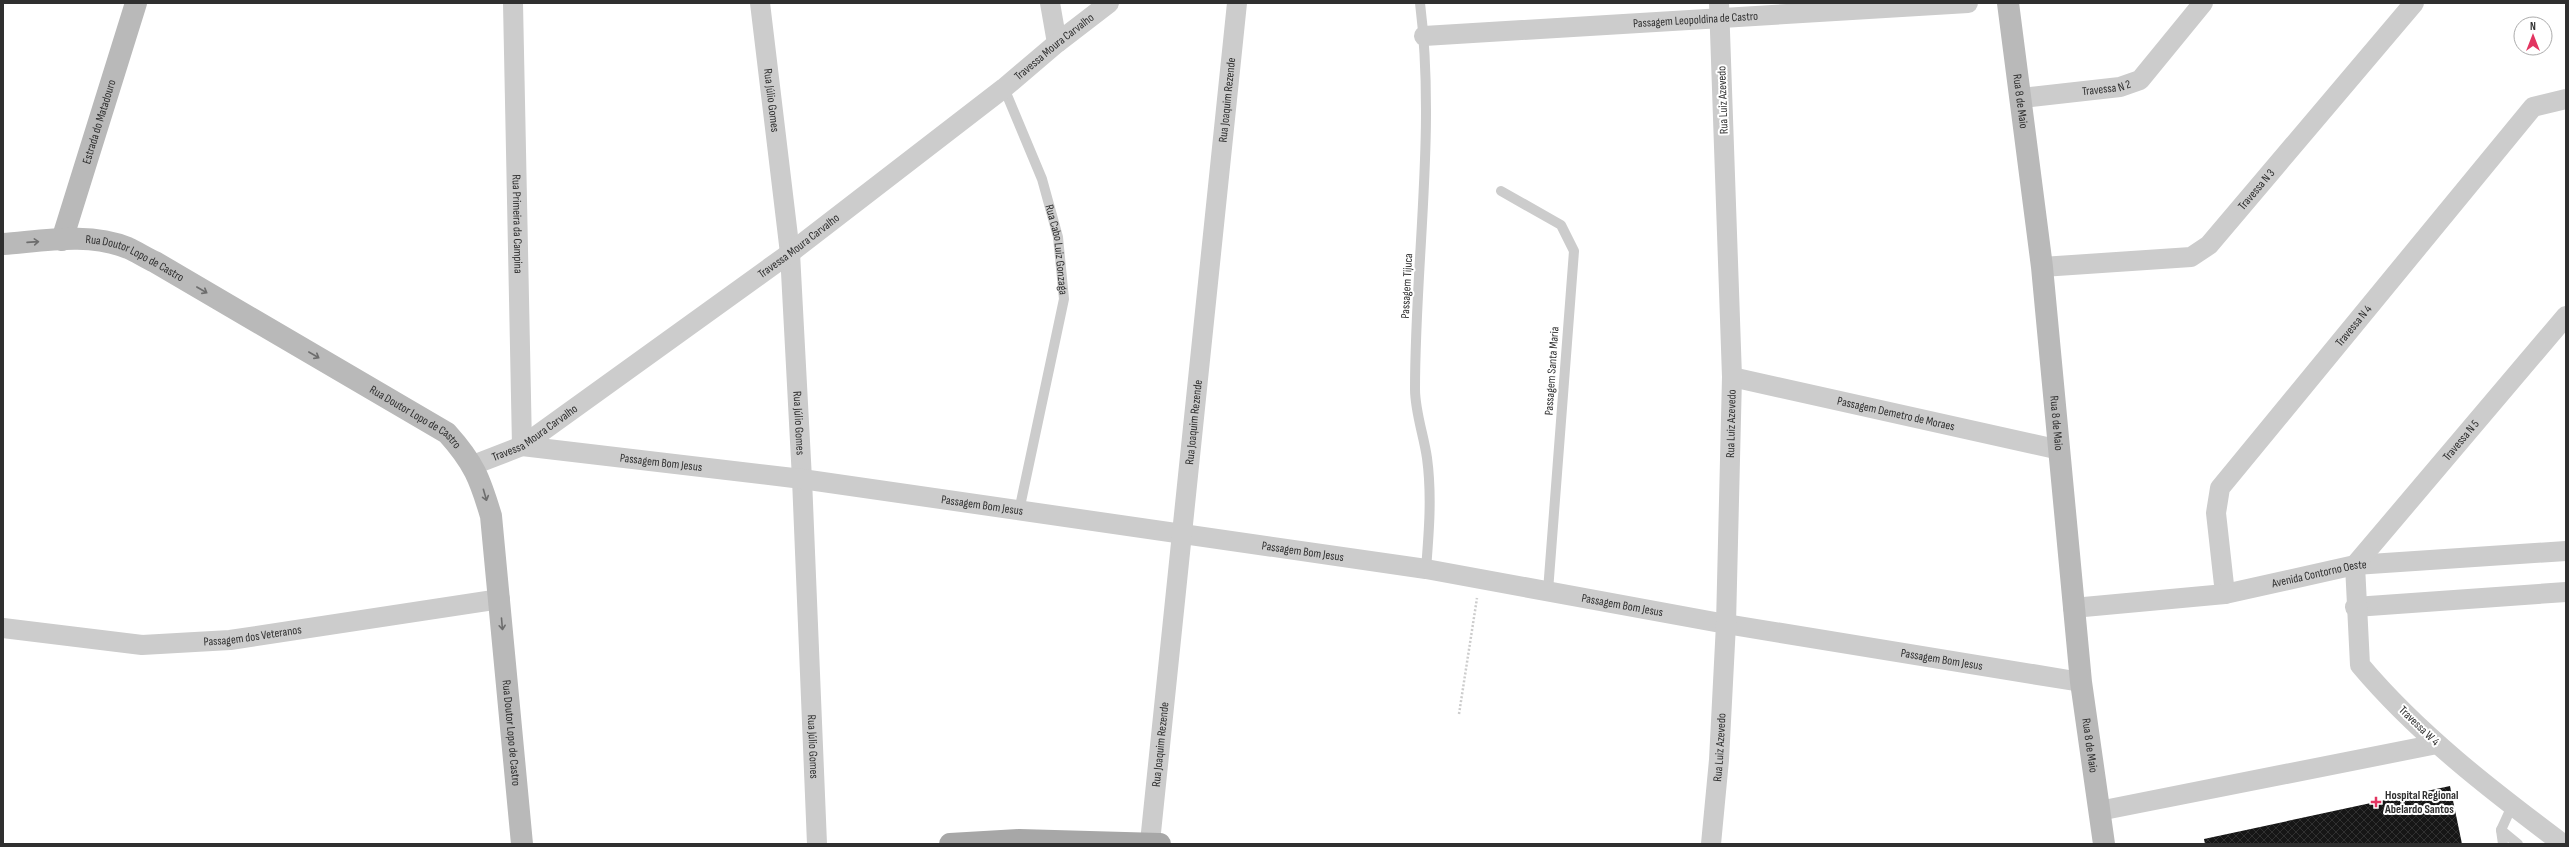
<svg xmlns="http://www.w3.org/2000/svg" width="2569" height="847" font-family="'Sofia Sans Condensed',sans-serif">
<defs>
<pattern id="building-cross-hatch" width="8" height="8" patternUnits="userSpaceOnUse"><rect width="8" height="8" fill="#161616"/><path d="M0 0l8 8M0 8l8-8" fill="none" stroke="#303030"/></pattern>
</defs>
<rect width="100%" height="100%" fill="#fff"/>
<!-- building -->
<polygon fill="url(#building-cross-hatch)" points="2450,786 2462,844 2205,844 2204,839"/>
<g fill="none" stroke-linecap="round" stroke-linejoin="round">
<!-- path -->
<polyline stroke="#ccc" stroke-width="2.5" stroke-dasharray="2 2" stroke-linecap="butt" points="1459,714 1477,598"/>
<!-- lane -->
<g stroke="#ccc" stroke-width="10">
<path d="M1420,3C1436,131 1415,261 1415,389C1415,412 1424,436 1427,458C1432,495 1429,532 1426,569"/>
<path id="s1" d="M1004,88L1042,179L1058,237L1064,299L1019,511"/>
<polyline points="1501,191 1561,225 1574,251 1548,591"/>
<polyline points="2501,830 2518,844"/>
<polyline points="2503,844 2501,830 2512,806"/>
</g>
<!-- street -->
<g stroke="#ccc" stroke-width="20">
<path id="s2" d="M513,3L522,446"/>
<path id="s3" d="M760,3L790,253L802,479L817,844"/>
<polyline points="1050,3 1057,43"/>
<path id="s4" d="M1424,36L1968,3"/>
<path id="s5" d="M2022,98L2120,87L2140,80L2203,3"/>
<path id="s6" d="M2042,267L2191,257L2209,245L2414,3"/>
<path id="s7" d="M1732,377L2060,450"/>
<path id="s8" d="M522,446L802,479L1426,569L1726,624L2081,682"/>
<path id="s9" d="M473,465L522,446L790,253L1004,88L1057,43L1109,3"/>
<path id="s10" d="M2225,594L2216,513L2220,488L2533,107L2566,99"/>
<polyline points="2355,607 2566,592"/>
<path id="s11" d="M2073,608L2225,594L2355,565L2566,551"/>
<path id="s12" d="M3,628L142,645L230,640L500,599"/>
<polyline points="2099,811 2437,744"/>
<path id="s13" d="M1150,842L1237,3"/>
<path id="s14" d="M1711,844L1719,760L1726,624L1732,377L1719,3"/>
<path id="s15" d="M2563,844C2491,790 2418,734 2360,665L2355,565L2566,316"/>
</g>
<!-- secondary -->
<g stroke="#b9b9b9" stroke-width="22">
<path id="s16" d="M2008,3L2042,267L2081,682L2104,844"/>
<path id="s17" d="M62,240L136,3"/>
<path id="s18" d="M3,244C43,241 89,232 128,248C137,252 146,258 155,262L447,433C474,463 480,479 491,516L522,844"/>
</g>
<!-- primary -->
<polyline stroke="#a7a7a7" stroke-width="22" points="950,844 1019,840 1160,844"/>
</g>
<!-- one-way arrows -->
<defs><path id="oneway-shaft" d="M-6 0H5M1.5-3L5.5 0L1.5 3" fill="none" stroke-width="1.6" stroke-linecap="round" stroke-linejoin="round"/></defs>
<g stroke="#6d6d6d">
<use href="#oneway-shaft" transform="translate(33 242) rotate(-4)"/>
<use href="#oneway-shaft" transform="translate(202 290) rotate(30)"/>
<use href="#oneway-shaft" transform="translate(314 355) rotate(30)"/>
<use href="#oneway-shaft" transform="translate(485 495) rotate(74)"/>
<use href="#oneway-shaft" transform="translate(502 624) rotate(85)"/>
</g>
<!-- markers -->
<path fill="#e23561" stroke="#fff" stroke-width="1.5" d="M2374 796h4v4h4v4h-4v4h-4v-4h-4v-4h4z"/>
<g text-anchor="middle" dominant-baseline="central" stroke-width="4" stroke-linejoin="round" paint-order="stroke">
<!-- street labels -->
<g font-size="12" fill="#2f2f2f" stroke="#fff">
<text stroke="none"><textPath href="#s4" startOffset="272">Passagem Leopoldina de Castro</textPath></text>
<text stroke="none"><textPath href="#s9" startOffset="718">Travessa Moura Carvalho</textPath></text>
<text stroke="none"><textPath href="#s5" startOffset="85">Travessa N 2</textPath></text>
<text stroke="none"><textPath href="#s3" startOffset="98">Rua Júlio Gomes</textPath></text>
<text stroke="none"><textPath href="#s13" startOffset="746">Rua Joaquim Rezende</textPath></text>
<text transform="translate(1723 100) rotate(-92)">Rua Luiz Azevedo</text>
<text stroke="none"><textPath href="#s16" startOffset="99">Rua 8 de Maio</textPath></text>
<text stroke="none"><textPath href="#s17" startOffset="124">Estrada do Matadouro</textPath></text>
<text stroke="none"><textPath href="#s6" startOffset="244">Travessa N 3</textPath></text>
<text stroke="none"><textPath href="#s2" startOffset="221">Rua Primeira da Campina</textPath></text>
<text stroke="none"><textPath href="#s9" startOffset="394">Travessa Moura Carvalho</textPath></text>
<text stroke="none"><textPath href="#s1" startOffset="171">Rua Cabo Luiz Gonzaga</textPath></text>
<text stroke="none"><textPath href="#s18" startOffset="136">Rua Doutor Lopo de Castro</textPath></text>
<text transform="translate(1407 286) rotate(-87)">Passagem Tijuca</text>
<text stroke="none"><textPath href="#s10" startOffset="317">Travessa N 4</textPath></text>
<text transform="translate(1552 371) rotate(-86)">Passagem Santa Maria</text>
<text stroke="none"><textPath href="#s7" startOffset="168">Passagem Demetro de Moraes</textPath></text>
<text stroke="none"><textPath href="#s18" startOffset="460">Rua Doutor Lopo de Castro</textPath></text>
<text stroke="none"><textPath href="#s3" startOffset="422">Rua Júlio Gomes</textPath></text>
<text stroke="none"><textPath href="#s13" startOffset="422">Rua Joaquim Rezende</textPath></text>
<text stroke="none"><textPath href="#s16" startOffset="423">Rua 8 de Maio</textPath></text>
<text stroke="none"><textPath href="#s14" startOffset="421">Rua Luiz Azevedo</textPath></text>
<text stroke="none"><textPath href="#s9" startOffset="70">Travessa Moura Carvalho</textPath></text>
<text stroke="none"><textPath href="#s15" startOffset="535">Travessa N 5</textPath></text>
<text stroke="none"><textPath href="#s8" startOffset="140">Passagem Bom Jesus</textPath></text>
<text stroke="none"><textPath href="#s8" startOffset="464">Passagem Bom Jesus</textPath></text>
<text stroke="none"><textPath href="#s8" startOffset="788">Passagem Bom Jesus</textPath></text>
<text stroke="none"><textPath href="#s11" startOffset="249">Avenida Contorno Oeste</textPath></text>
<text stroke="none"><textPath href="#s8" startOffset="1112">Passagem Bom Jesus</textPath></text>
<text stroke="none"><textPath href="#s12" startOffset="251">Passagem dos Veteranos</textPath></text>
<text stroke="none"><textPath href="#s8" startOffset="1436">Passagem Bom Jesus</textPath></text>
<text transform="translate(2419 726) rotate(44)">Travessa W 4</text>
<text stroke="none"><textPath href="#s18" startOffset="808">Rua Doutor Lopo de Castro</textPath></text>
<text stroke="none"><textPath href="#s13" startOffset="98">Rua Joaquim Rezende</textPath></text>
<text stroke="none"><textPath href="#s3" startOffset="746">Rua Júlio Gomes</textPath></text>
<text stroke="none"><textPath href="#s16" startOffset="747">Rua 8 de Maio</textPath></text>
<text stroke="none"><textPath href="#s14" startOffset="97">Rua Luiz Azevedo</textPath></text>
</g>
<!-- poi labels -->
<g font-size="12" font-weight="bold" fill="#2f2f2f" stroke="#fff" text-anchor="start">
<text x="2385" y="795">Hospital Regional<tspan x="2385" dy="14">Abelardo Santos</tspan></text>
</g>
</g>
<!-- border -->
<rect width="2569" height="847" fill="none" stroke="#2f2f2f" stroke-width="8"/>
<!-- north arrow -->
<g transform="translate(2533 36)"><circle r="19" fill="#ffffff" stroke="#acacac"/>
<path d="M0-3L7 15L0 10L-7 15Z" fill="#e23561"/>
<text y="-6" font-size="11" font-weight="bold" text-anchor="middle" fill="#2f2f2f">N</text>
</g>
</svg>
